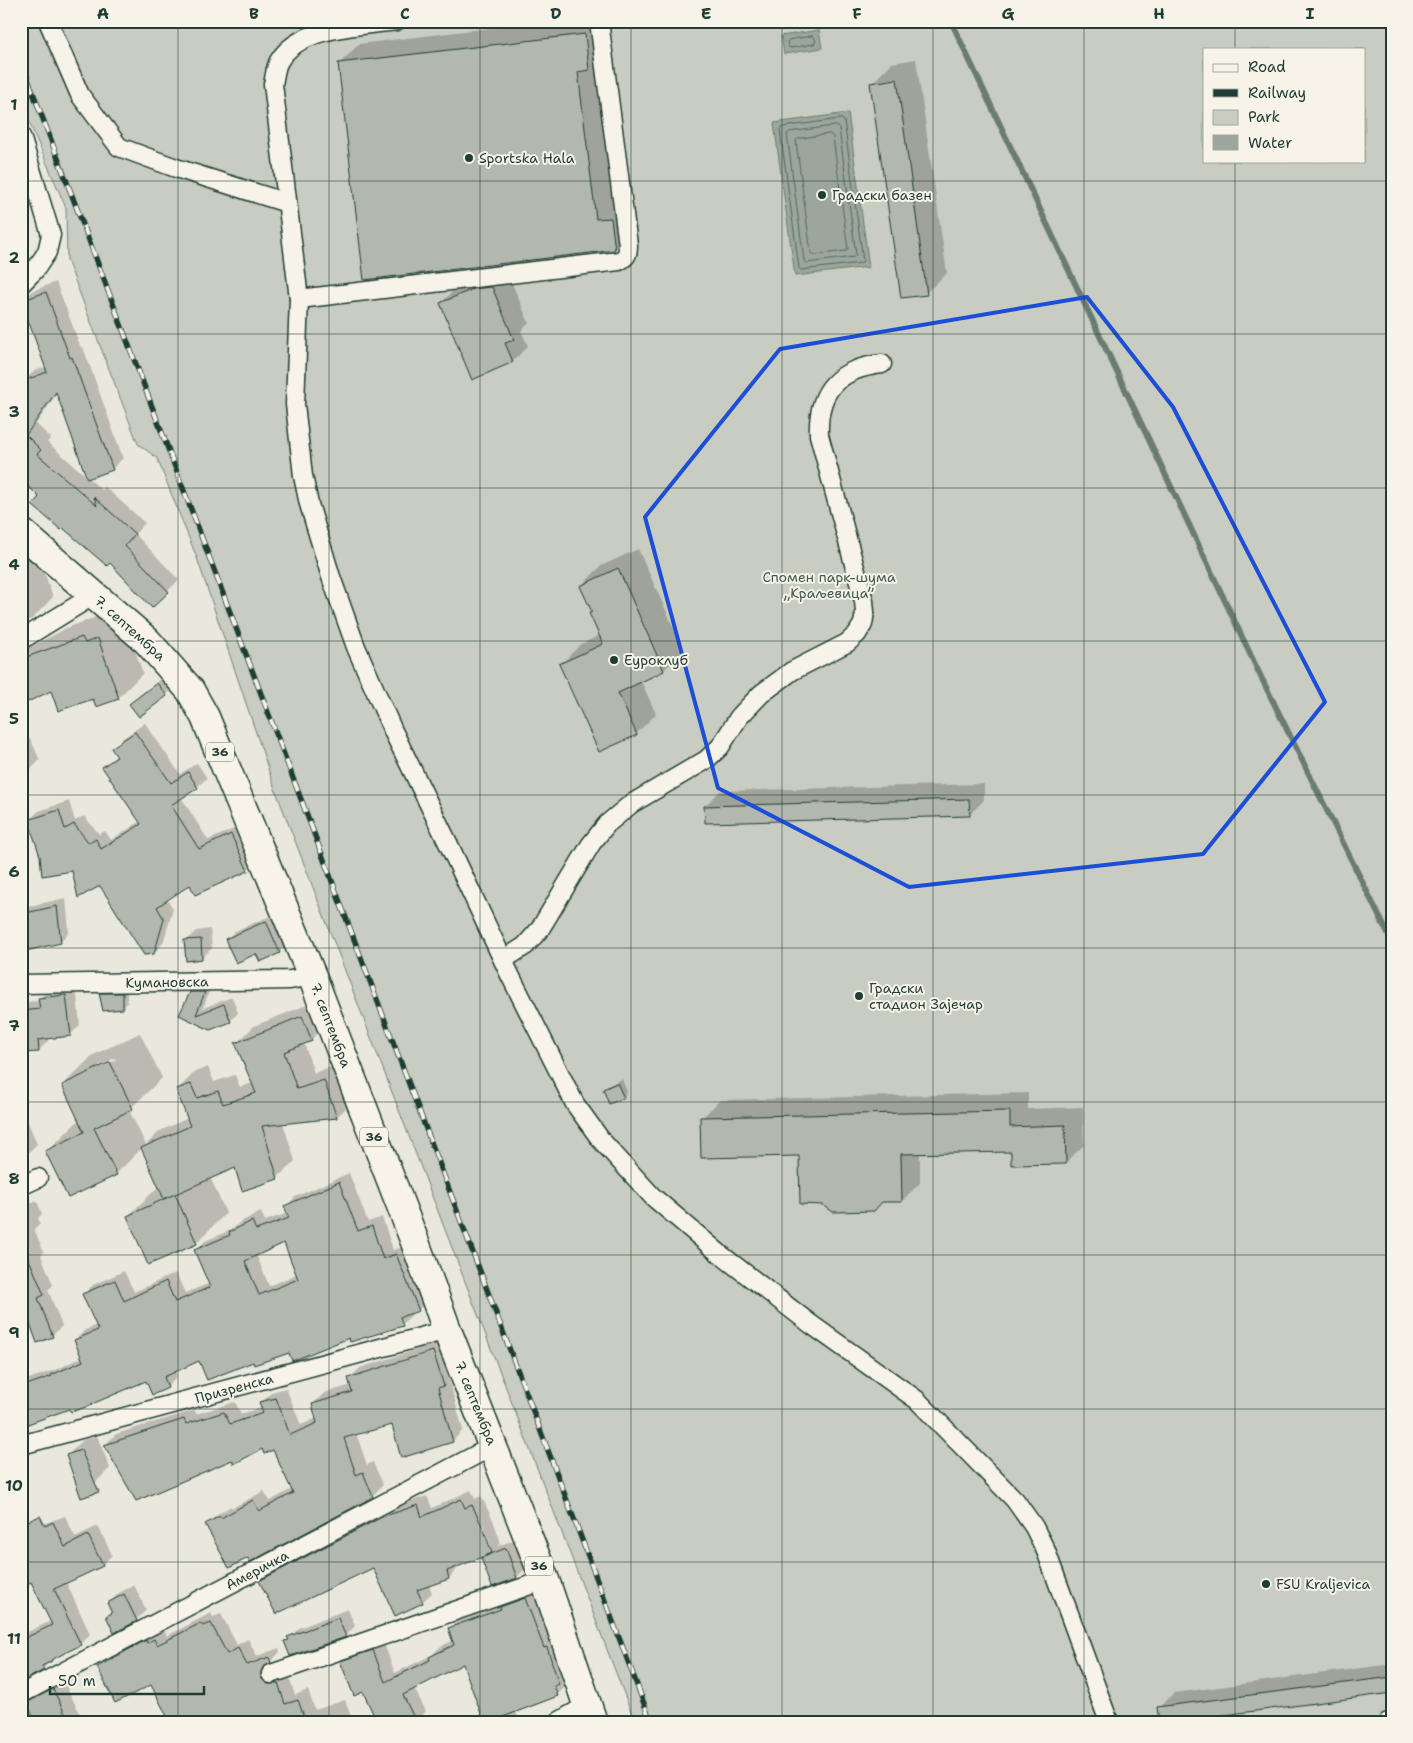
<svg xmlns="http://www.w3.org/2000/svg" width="1413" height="1743" font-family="'Shantell Sans',sans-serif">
<rect width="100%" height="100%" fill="#eae8dd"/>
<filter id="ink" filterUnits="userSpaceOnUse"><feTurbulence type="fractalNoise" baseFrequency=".02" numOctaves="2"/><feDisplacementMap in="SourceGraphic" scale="10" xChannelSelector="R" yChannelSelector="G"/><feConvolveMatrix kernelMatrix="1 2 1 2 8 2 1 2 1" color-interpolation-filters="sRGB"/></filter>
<g filter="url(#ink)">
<!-- green -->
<path fill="#c8ccc1" stroke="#74847a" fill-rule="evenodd" d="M21,21H1392V1722H635L275,789L197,558L157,458L138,444L67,260L66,208L21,103ZM1204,49H1364V161H1204Z"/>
<!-- water -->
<g fill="#9ca69c" stroke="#6a7c72">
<polygon points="819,30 822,48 784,54 781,36"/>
<polygon points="848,113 869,267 795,276 774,123"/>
</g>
<!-- shadow -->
<g fill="#0003" fill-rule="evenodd">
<polygon points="546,21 606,21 616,200 631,198 635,229 615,249 339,64 359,44"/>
<polygon points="916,59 947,273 926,293 872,83 892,63"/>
<polygon points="507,272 529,323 521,331 528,346 513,361 473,378 441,303 456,288"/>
<polygon points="56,282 81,348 83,347 123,458 112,469 58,392 36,424 51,438 47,442 102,490 105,487 145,523 135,534 179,580 152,606 110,562 21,478 21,414 30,401 23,382 34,371 46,367 22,302 32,291"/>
<polygon points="32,538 53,597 32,619 21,622 21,542"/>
<polygon points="638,549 684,650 664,670 641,681 656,714 636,734 561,664 581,644 600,635 593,611 581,586 601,566"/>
<polygon points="107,613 122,614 143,673 118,698 93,698 52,689 21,704 21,651 60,632 64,629"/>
<polygon points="167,674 176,686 166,695 131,704 141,694"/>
<polygon points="145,723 180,774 197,763 207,778 197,787 181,797 208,840 241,826 256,861 247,870 191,883 167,899 173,909 163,943 154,953 101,885 73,870 41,856 29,820 39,811 69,801 75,821 84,816 99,834 105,831 111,840 141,821 104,767 117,755 112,749 122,739"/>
<polygon points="30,738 40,760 30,770 21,774 21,741"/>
<polygon points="984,784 984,800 969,815 705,806 720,791"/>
<polygon points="66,898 69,932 60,942 21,950 21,908"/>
<polygon points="275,914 288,944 279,952 257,952 227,939 235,931"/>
<polygon points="210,929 212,948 202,958 186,941 196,931"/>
<polygon points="199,984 212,984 203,1008 232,997 238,1013 230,1021 180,1014 191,993"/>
<polygon points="76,986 80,1025 70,1035 48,1037 48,1041 38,1051 21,1052 21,1002 40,1001 40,998 50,988"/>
<polygon points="105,989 127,989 127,1003 123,1008 100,994"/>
<path d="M319,1000L328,1023L311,1040L304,1043L314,1073L341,1063L354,1100L337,1117L283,1123L295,1161L277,1178L235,1166L210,1177L226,1213L196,1243L128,1216L159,1186L142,1148L116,1174L47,1151L79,1120L63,1085L93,1055L140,1033L162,1078L129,1110L146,1145L160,1131L188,1118L177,1090L195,1072L208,1067L214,1082L235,1075L240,1087L253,1083L237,1043L254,1026ZM115,1058L116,1060L97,1069V1067Z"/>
<polygon points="622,1079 627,1092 623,1097 604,1090 609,1085"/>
<polygon points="1028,1093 1028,1109 1083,1107 1084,1145 1065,1163 1012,1151 920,1152 920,1183 902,1201 800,1155 702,1118 720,1100"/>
<polygon points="21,1105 37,1144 27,1154 21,1156"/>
<path d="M349,1173L368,1222L382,1217L393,1250L406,1246L428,1301L418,1310L411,1312L412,1315L402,1324L254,1361L200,1360L175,1371L177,1377L167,1387L147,1380L21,1425V1376L23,1381L60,1368L83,1356L76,1340L85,1330L97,1325L84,1294L93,1285L124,1271L134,1292L176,1273L185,1293L210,1283L196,1250L205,1241L233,1229L240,1222L261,1212L265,1221L288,1213L286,1207L295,1197ZM285,1241L297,1274L269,1286L256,1254Z"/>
<polygon points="29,1197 32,1203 37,1201 42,1214 38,1218 40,1223 34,1229 44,1252 41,1255 53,1285 48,1290 62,1326 52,1336 23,1303 21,1303 21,1200"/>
<polygon points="443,1341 454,1374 449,1379 463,1430 453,1441 392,1423 356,1433 367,1465 373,1462 383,1485 372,1496 248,1556 207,1524 218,1514 231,1506 232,1508 264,1491 270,1501 292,1489 274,1449 263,1447 232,1458 105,1445 116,1434 195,1410 196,1414 235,1402 241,1414 262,1407 261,1403 272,1392 286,1388 301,1425 317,1418 313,1404 324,1393 352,1385 350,1378 360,1368"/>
<polygon points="97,1436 110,1468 95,1483 79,1488 68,1455 83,1440"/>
<path d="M471,1490L475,1499L481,1496L493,1520L501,1543L498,1546L516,1539L527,1567L517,1577L483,1558L487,1554L457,1565L458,1568L449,1578L429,1585L432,1593L422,1602L374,1566L261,1581L270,1571L393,1507L427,1496L432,1508ZM483,1524L492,1549H489L481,1525Z"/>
<polygon points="65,1516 75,1537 98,1526 112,1555 102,1565 66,1582 90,1634 80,1644 53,1658 43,1669 21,1680 21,1635 51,1621 32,1580 21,1532"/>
<polygon points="134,1585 146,1610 136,1620 108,1617 113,1612 109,1603 119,1593"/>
<polygon points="535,1589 567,1685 557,1695 515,1711 518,1716 512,1722 485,1722 464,1662 414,1688 426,1711 421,1717 423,1722 379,1722 363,1691 342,1662 352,1652 383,1641 395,1673 432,1655 440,1647 454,1640 449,1629 459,1619 507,1602"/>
<polygon points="348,1609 355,1626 345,1636 286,1642 299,1628"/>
<polygon points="211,1613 213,1617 221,1614 237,1645 248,1639 257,1656 279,1648 280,1652 270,1662 271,1668 288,1674 295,1695 308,1690 315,1710 345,1700 353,1722 154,1722 168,1714 152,1683 99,1668 109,1658 156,1631 158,1634 164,1630 167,1636"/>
<polygon points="1392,1664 1392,1692 1159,1708 1174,1693"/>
<polygon points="63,1680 81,1716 75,1722 37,1722 28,1703 38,1694"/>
</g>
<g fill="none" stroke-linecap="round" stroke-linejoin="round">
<!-- shore -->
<g stroke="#51675e" stroke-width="1">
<polygon points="813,36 816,41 814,44 790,48 788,46 787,42 789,40"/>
<polygon points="842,119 844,121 863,261 861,263 801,270 799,268 780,129 783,127"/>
<polygon points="836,126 839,128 856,255 854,257 806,263 804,261 787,134 790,132"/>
<polygon points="830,134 833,137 848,249 846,251 813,255 811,253 796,141 798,139"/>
</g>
<!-- stream -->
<polyline stroke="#6a7c72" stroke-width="6" points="951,21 1261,677 1392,942"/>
</g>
<!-- building -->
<g fill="#b2b8ae" stroke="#1f3d34" fill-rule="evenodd">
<polygon points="585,34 589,70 578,72 596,219 611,218 615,250 364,280 338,63"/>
<polygon points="897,79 927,295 901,298 870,83"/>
<polygon points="492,287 514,340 505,343 513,362 472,380 440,303 473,289"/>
<polygon points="46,292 70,358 72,357 113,470 87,479 56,392 26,435 41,450 37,454 97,506 94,497 135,534 125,546 169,592 152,608 110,563 107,566 63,528 61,530 32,505 39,497 21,479 21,412 28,401 21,382 47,372 21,301"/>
<polygon points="618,568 664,671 618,693 637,735 599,752 559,664 603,644 589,613 592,612 580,586"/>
<polygon points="82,637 85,643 98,638 119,699 96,707 93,699 58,711 51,691 21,705 21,659"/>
<polygon points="157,683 167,696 139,717 129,704"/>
<polygon points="135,732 171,783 188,772 198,788 171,805 199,849 231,834 248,871 195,895 190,885 157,907 164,919 154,954 144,955 100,886 78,898 72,871 42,876 40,856 28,820 59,810 65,829 74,824 89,843 96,839 101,849 141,824 102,767 117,757 111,748"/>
<polygon points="969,799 970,816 705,823 704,806"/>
<polygon points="57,906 61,943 21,952 21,914"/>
<polygon points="266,921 280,953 260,962 256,954 236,963 225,939"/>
<polygon points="201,939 202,959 186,961 184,940"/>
<polygon points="190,992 205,992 196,1015 224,1004 231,1022 210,1030 179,1015"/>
<polygon points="99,993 123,993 123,1009 103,1011"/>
<polygon points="66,995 71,1036 38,1040 39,1052 21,1053 21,1011 40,1009 38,998"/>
<polygon points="302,1016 312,1041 284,1052 297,1089 324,1080 337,1118 262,1126 278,1179 242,1191 235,1168 164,1199 141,1148 190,1126 176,1089 191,1084 197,1098 218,1091 223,1104 256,1093 235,1043"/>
<polygon points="110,1062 133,1109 94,1128 117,1175 68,1198 45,1151 84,1132 62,1085"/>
<polygon points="617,1083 624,1098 609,1104 603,1089"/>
<polygon points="1010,1111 1010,1127 1065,1125 1066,1164 1011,1165 1011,1152 901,1154 902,1202 882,1202 874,1211 833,1212 823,1205 800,1204 799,1156 701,1158 700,1117"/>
<path d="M339,1182L358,1231L372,1226L383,1259L396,1254L419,1311L400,1317L403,1326L350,1342L349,1338L292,1361L289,1353L254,1365L253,1362L207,1380L199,1361L164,1377L168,1388L152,1395L146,1381L92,1404V1405L71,1412L69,1409L28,1424L21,1404V1387L52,1376L51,1375L83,1361L74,1340L98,1330L82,1294L115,1280L124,1301L166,1281L175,1302L210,1287L194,1250L230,1235L229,1232L252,1221L256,1230L289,1218L284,1206ZM284,1243L298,1279L259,1295L245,1261Z"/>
<polygon points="175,1194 197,1244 148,1265 127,1216"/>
<polygon points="21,1240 44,1295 38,1298 53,1337 37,1343 23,1304 21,1305"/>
<polygon points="433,1351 444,1386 438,1388 453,1442 401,1458 392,1425 344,1438 356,1475 363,1472 373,1497 250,1562 248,1558 229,1568 205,1524 220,1516 221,1518 253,1500 259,1511 293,1493 273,1450 264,1454 262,1449 234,1464 232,1460 136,1501 104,1445 184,1419 186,1424 224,1412 230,1424 263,1413 259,1402 276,1398 290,1435 317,1423 312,1404 352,1392 348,1378"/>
<polygon points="81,1450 99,1492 81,1498 66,1455"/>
<polygon points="461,1499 465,1508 472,1505 484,1530 492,1553 447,1571 449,1579 417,1590 423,1603 395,1616 373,1568 276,1614 259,1581 382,1517 418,1505 422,1517"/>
<polygon points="40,1516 45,1526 53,1522 65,1547 88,1535 103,1566 54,1589 81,1645 51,1660 52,1661 42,1666 44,1670 21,1682 21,1640 52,1625 31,1582 21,1587 21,1524"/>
<polygon points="506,1548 517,1578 492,1587 481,1558"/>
<polygon points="124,1594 137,1621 114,1633 106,1616 112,1613 107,1603"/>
<polygon points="525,1598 544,1648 547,1647 559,1684 554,1686 558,1696 503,1717 506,1722 484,1722 463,1664 403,1695 416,1722 377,1722 363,1692 354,1696 340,1661 373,1650 385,1682 430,1660 429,1657 454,1645 448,1628 501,1609 500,1607"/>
<polygon points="338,1618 346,1637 290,1656 284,1641 289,1640 287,1637"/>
<polygon points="201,1623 203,1626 211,1623 227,1654 238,1648 247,1665 269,1657 271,1663 263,1667 261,1672 261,1678 268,1684 278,1683 285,1704 298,1700 306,1722 170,1722 151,1685 115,1703 97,1667 146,1640 147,1643 154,1639 157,1645"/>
<polygon points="1392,1677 1392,1693 1171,1722 1159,1722 1157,1707"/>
<polygon points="53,1689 69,1722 36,1722 26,1703"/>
</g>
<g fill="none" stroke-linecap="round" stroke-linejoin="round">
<defs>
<g id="street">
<polyline points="48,21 80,95 119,147 176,168 287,203"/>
<path d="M396,21C360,26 299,26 279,61C275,68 275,76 273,84L299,299L295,404L303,476L309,504L331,577L356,647L393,731L449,845L510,975L575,1104L601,1140L653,1197L720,1254L812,1325L917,1400L1015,1500L1034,1527L1046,1551L1109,1722"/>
<polyline points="21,136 51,235 47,252 35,270 21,284"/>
<path d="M299,299L619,261C627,257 628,254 628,245L599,21"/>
<polyline points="21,640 94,595"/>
<path d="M503,960L525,946L540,929L591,844L607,824L631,804L706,760L720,747L739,717L761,694L792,671L847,643L857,634L863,624L865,612L864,601L819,435C817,390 838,369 882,364"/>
<polyline points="21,984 290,980 312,976"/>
<polyline points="21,1186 38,1178"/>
<polyline points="21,1445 447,1330"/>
<polyline points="271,1674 545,1580"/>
<polyline points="21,1694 493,1446"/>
<polyline points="558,1722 587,1705"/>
<polyline points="1388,1722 1392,1721"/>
</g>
<polyline id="primary" points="21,532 147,641 190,690 205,717 312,976 415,1242 447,1330 545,1580 593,1722"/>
</defs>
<!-- street casing -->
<use href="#street" stroke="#1f3d34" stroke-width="21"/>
<!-- primary casing -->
<use href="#primary" stroke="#1f3d34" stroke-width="31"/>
<!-- street -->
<use href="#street" stroke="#f7f3e8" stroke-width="18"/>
<!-- primary -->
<use href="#primary" stroke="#f7f3e8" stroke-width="28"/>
<defs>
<polyline id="rail" points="21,61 651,1722"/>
</defs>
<!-- rail casing -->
<use href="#rail" stroke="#1f3d34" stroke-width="5.5"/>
<!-- rail -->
<use href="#rail" stroke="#f7f3e8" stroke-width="4" stroke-dasharray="11" stroke-linecap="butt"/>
</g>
</g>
<!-- marked area -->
<path fill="none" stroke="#1d4ed8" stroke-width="4" stroke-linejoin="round" d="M1087,297L1173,407L1325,702L1203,854L909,887L718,788L645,517L780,349Z"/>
<!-- grid -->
<path fill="none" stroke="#1f3d34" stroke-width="1" stroke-opacity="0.55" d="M178,21V1722M329,21V1722M480,21V1722M631,21V1722M782,21V1722M933,21V1722M1084,21V1722M1235,21V49M1235,161V1722M21,181H1392M21,334H1392M21,488H1392M21,641H1392M21,795H1392M21,948H1392M21,1102H1392M21,1255H1392M21,1409H1392M21,1562H1392"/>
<!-- markers -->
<g fill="#1f3d34" stroke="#f7f3e8" stroke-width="2">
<circle cx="469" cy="158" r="5"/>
<circle cx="822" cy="195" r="5"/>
<circle cx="614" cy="660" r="5"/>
<circle cx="859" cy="996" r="5"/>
<circle cx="1266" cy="1584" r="5"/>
</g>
<g text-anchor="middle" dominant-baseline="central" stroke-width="4" stroke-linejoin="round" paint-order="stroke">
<!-- shield labels -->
<g fill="#f7f3e8" stroke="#60746a" stroke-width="1">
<rect x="206" y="742.5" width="28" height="19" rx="4"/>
<rect x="360" y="1127.5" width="28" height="19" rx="4"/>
<rect x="525" y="1556.5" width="28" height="19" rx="4"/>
</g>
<g font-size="12" font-weight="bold" fill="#1f3d34">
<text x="220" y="752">36</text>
<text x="374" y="1137">36</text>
<text x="539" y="1566">36</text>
</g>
<!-- poi labels -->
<g font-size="14" fill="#1f3d34" stroke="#f7f3e8" text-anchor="start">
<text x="479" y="158">Sportska Hala</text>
<text x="832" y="195">Градски базен</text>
<text x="624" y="660">Еуроклуб</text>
<text x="869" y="988">Градски<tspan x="869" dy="16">стадион Зајечар</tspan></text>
<text x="1276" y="1584">FSU Kraljevica</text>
</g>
<!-- park labels -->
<g font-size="14" fill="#415a50" stroke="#f7f3e8">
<text x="829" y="577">Спомен парк-шума<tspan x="829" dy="16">„Краљевица”</tspan></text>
</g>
<!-- street labels -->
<g font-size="14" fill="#1f3d34" stroke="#f7f3e8">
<text transform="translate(130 628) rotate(42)">7. септембра</text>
<text transform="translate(167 982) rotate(-1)">Кумановска</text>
<text transform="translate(331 1025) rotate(69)">7. септембра</text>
<text transform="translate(234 1388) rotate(-15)">Призренска</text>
<text transform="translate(476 1403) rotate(68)">7. септембра</text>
<text transform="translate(257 1570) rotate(-28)">Америчка</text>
</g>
</g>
<!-- margin -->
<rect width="1413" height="1743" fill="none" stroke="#f7f3e8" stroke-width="55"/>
<!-- legend -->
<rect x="1203" y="48" width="162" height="115" fill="#f7f3e8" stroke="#a1aaa0"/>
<rect x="1213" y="64" width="25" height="8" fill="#f7f3e8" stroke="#a1aaa0"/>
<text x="1248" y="72" font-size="15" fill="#1f3d34">Road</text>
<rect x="1213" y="89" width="25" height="8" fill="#1f3d34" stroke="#a1aaa0"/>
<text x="1248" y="98" font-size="15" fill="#1f3d34">Railway</text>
<rect x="1213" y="110" width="25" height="15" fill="#c8ccc1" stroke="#a1aaa0"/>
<text x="1248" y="122" font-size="15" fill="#1f3d34">Park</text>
<rect x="1213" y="135" width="25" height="15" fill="#9ca69c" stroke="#a1aaa0"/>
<text x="1248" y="148" font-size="15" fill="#1f3d34">Water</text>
<!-- scale -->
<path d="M50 1686v8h154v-8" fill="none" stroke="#1f3d34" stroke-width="2.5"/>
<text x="58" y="1686" font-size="15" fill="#1f3d34" stroke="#f7f3e8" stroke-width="4" paint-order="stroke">50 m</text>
<rect x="28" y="28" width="1358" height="1688" fill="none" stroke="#1f3d34" stroke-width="2"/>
<g font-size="16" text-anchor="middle" font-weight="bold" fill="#1f3d34">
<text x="103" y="19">A</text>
<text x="254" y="19">B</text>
<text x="405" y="19">C</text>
<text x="556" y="19">D</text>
<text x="706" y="19">E</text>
<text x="857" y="19">F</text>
<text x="1008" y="19">G</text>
<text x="1159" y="19">H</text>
<text x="1310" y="19">I</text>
<text x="14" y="110">1</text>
<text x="14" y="263">2</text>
<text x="14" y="417">3</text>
<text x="14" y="570">4</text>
<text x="14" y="724">5</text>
<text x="14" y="877">6</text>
<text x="14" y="1031">7</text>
<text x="14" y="1184">8</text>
<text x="14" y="1338">9</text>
<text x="14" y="1491">10</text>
<text x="14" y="1644">11</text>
</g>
</svg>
